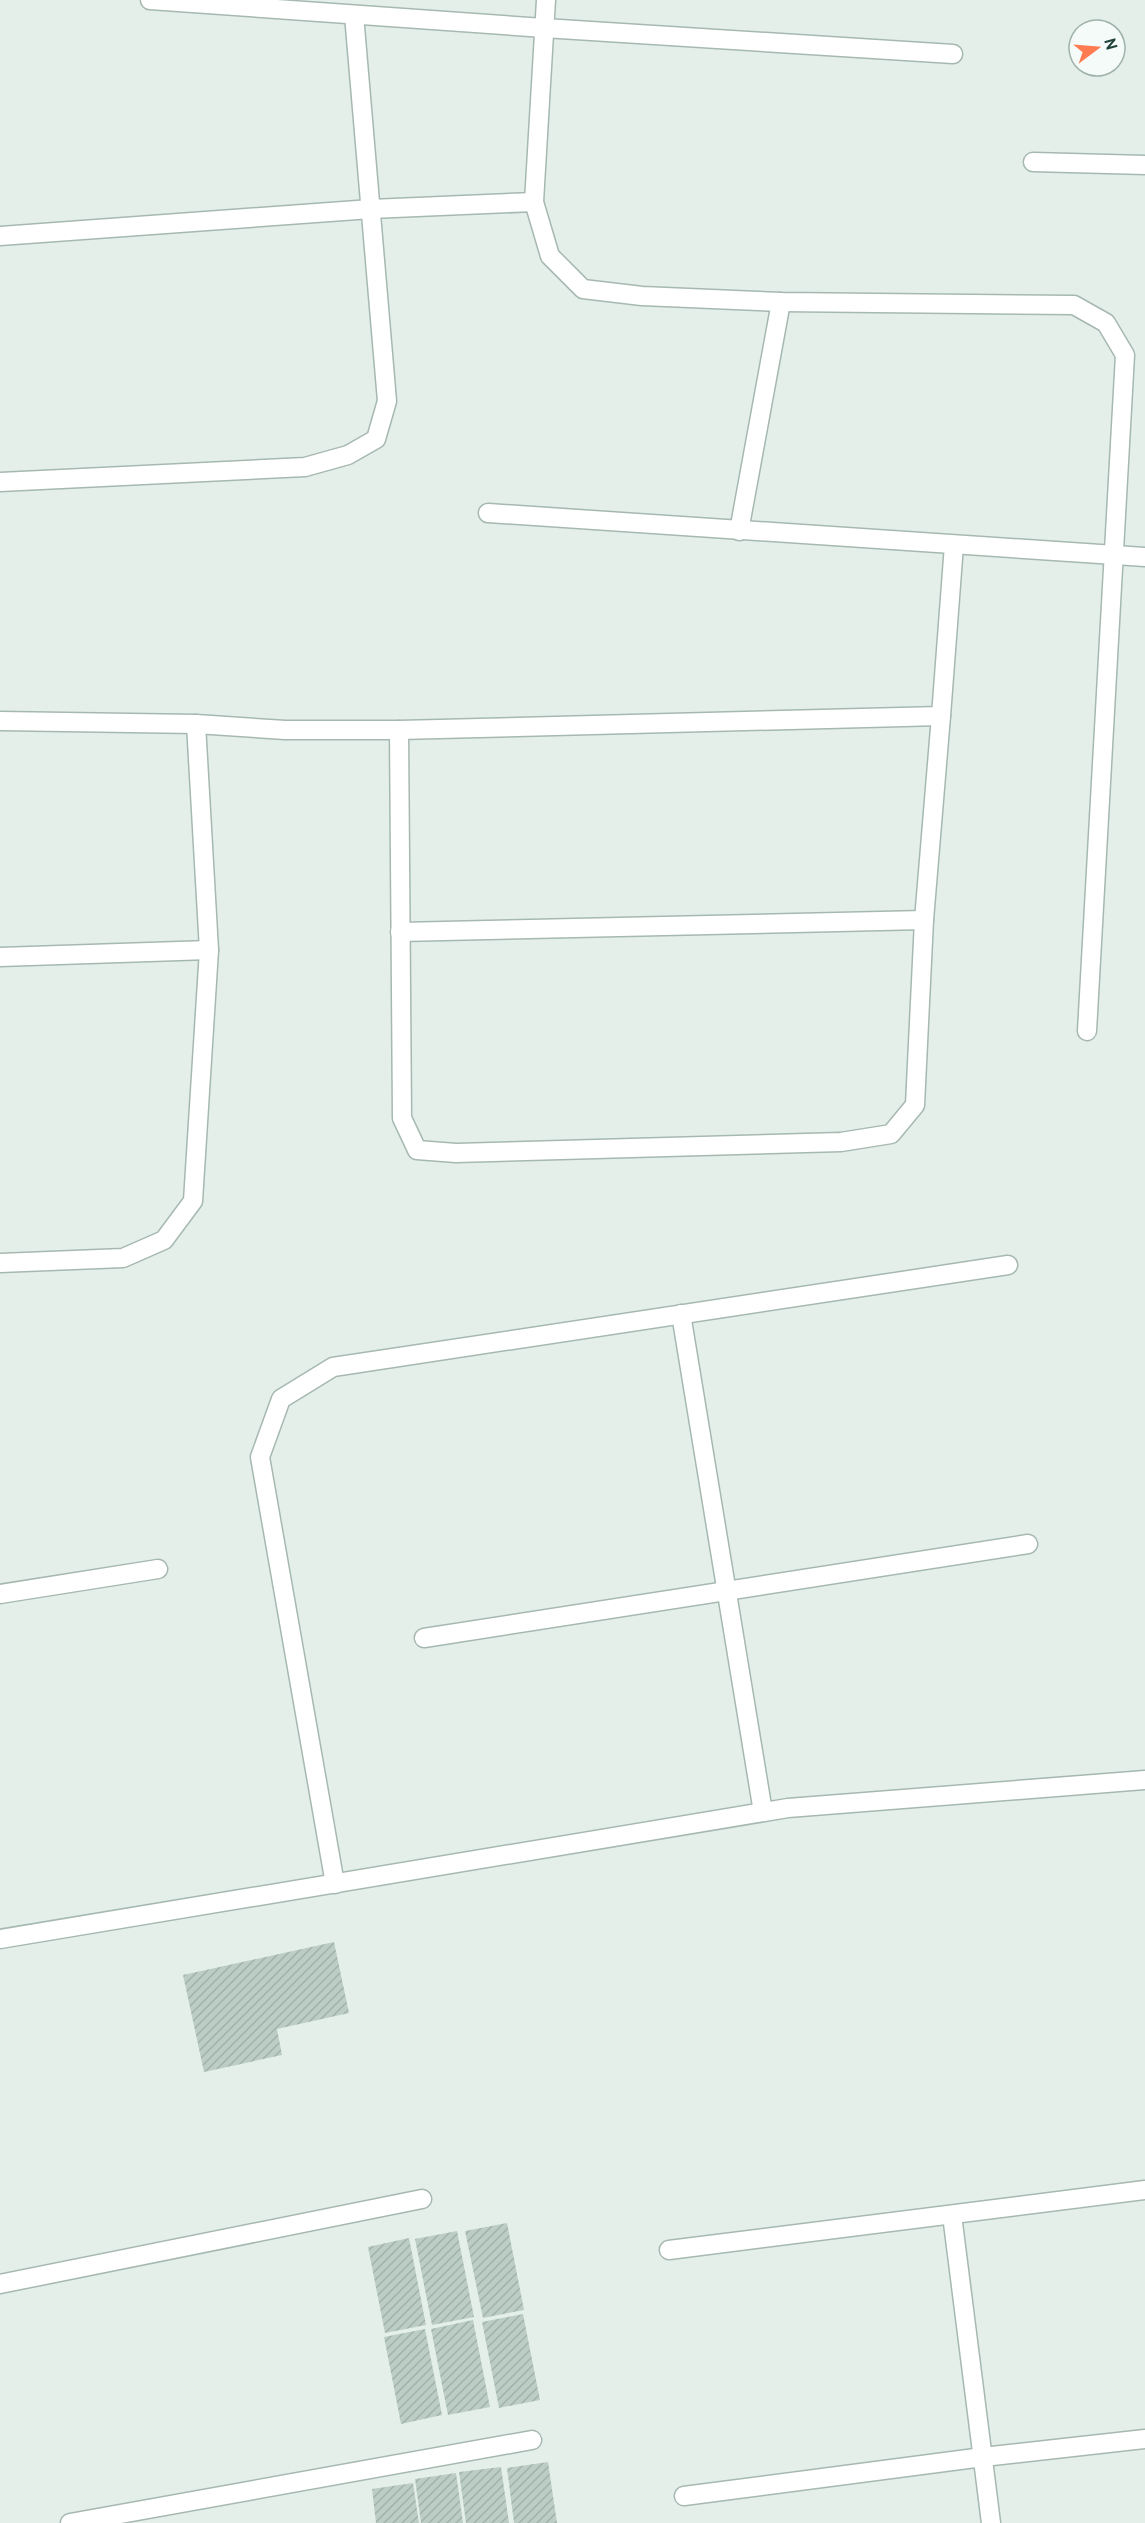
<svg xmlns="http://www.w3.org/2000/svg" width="1145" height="2523" font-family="Overpass,sans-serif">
<defs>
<pattern id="building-hatch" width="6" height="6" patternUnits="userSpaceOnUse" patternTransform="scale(1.5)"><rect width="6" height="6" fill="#bccdc6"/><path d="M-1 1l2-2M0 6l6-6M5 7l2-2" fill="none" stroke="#a1b1ab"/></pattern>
</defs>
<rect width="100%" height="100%" fill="#e4efea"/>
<!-- building -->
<g fill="url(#building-hatch)">
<polygon points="334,1942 349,2013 277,2029 282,2055 204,2072 183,1975"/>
<polygon points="507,2223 524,2310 483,2318 465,2231"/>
<polygon points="457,2231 474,2317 432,2325 415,2239"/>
<polygon points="409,2238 426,2325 385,2333 368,2247"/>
<polygon points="523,2314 540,2400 499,2408 482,2322"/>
<polygon points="473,2320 490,2407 448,2415 431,2329"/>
<polygon points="425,2329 442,2415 401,2424 384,2337"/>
<polygon points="548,2462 557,2523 514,2523 507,2468"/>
<polygon points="501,2467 509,2523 466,2523 459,2472"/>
<polygon points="456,2473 463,2523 421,2523 415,2479"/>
<polygon points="413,2483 419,2523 376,2523 372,2489"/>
</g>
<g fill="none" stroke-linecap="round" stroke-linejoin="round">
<defs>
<g id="minor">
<polyline points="150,0 544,28 953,54"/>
<polyline points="546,0 534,202 550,256 583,289 642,296 781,302 1074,305 1106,323 1125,355 1087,1031"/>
<polyline points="1033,162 1145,165"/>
<polyline points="0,236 371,209 534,202"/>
<polyline points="0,482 305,467 348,455 376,439 387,401 354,15"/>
<polyline points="488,513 1145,557"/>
<polyline points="739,531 781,302"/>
<polyline points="0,721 196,724 285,730 399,730 941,716 954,545"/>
<polyline points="399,730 402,1118 417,1150 456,1153 841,1142 891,1134 915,1105 924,920 941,716"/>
<polyline points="400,932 924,920"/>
<polyline points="0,957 209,950"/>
<polyline points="0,1263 123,1258 164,1240 193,1201 209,950 196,724"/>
<polyline points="681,1314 763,1812"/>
<polyline points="0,1594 158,1569"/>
<polyline points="424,1638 1028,1544"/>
<polyline points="335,1884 260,1457 281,1399 333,1367 1008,1265"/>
<polyline points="0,1939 788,1808 1145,1780"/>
<polyline points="952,2215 991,2523"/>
<polyline points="669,2250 1145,2190"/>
<polyline points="0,2284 422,2199"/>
<polyline points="684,2496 983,2457 1145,2439"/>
<polyline points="70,2523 532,2440"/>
</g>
</defs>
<!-- minor casing -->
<use href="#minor" stroke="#a6b8b2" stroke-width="21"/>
<!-- minor -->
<use href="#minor" stroke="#fff" stroke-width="18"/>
</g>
<!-- north arrow -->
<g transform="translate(1097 48) rotate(74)"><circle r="28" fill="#f5fbf8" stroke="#a0b2ac" stroke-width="1.5"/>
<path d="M0-4.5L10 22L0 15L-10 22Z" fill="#ff7c52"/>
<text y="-9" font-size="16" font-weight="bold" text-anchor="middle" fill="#21443a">N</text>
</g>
</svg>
